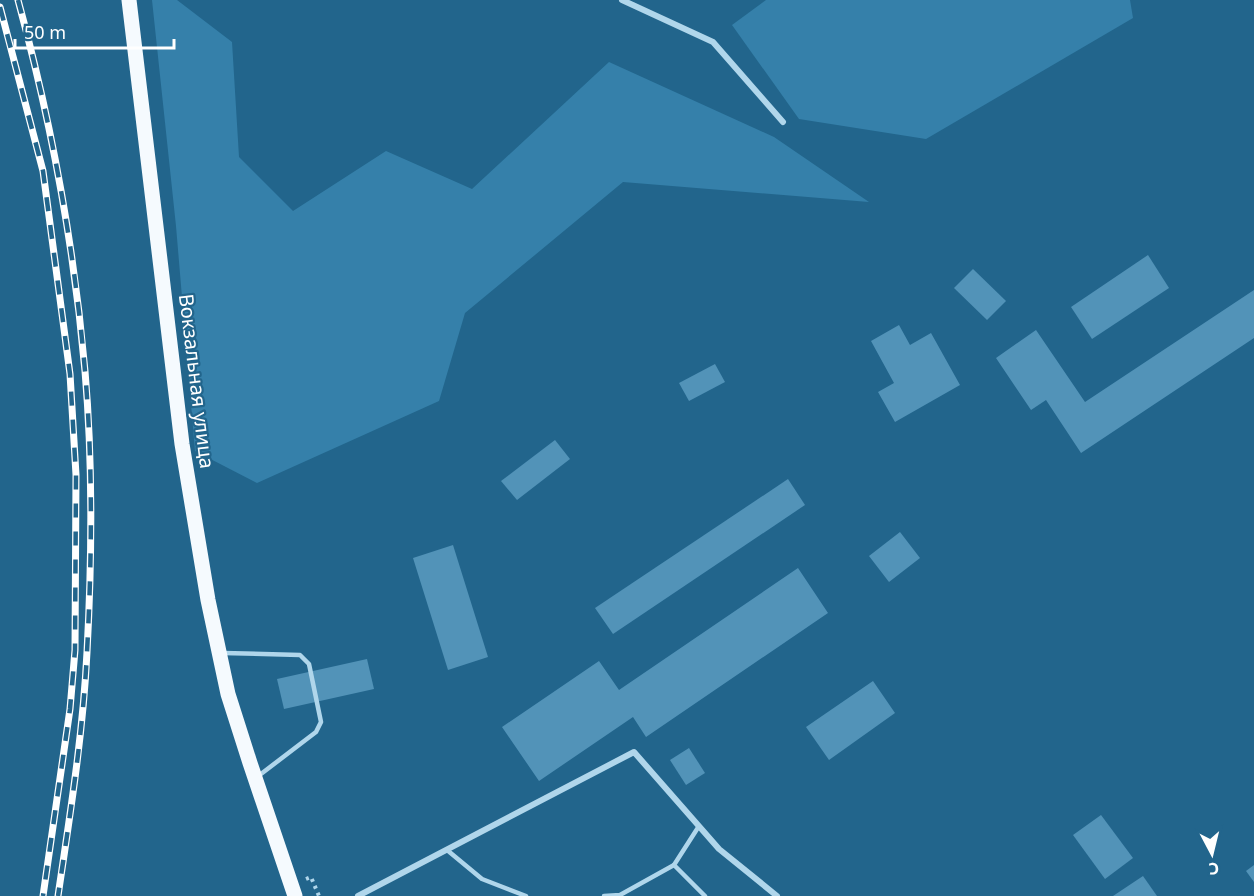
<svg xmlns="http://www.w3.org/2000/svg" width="1254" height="896" font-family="'Noto Sans',sans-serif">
<rect width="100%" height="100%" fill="#22658c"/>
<!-- green -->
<g fill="#3580aa">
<polygon points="152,0 177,0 232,42 239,157 293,211 386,151 472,189 609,62 774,137 869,202 623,182 465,313 439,401 257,483 195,451 176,226"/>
<polygon points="766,0 1130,0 1133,18 926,139 799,119 732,25"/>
</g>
<!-- building -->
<g fill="#5293b8">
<polygon points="1148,255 1169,288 1092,339 1071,307"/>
<polygon points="973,269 1006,301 987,320 954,288"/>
<polygon points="1254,290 1254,338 1081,453 1046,400 1031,410 996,358 1036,330 1085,402"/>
<polygon points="899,325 910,345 931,333 960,385 895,422 878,392 894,383 871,341"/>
<polygon points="715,364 725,382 689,401 679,383"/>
<polygon points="555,440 570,459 517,500 501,481"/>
<polygon points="788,479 805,505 613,634 595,608"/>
<polygon points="900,532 920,558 889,582 869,556"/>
<polygon points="453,545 488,657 448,670 413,558"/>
<polygon points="798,568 828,613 646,737 633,717 539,781 502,727 599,661 619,690"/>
<polygon points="367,659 374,689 284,709 277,679"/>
<polygon points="873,681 895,713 829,760 806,727"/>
<polygon points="689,748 705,773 686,785 670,760"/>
<polygon points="1101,815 1133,858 1105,879 1073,835"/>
<polygon points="1254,865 1254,882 1246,871"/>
<polygon points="1143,876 1157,896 1113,896"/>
</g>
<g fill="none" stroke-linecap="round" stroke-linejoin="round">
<!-- path -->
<polyline stroke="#b0d6eb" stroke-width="4" stroke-dasharray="3 4.5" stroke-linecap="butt" points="306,879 311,877 319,896"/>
<!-- service -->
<g stroke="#b0d6eb" stroke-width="4.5">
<polyline points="223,653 300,655 309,664 321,722 316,732 257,777"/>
<polyline points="699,826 674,865 705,896"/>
<polyline points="447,850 482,879 526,896"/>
<polyline points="604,896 620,895 674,865"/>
</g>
<!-- minor -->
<g stroke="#b0d6eb" stroke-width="6">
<polyline points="622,0 713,42 783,122"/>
<polyline points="358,896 634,752 719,849 777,896"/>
</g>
<!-- primary -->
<polyline stroke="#f5fafe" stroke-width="15" points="129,0 182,444 208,600 228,694 250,763 295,896"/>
<defs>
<g id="rail">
<path d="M18,0C51,121 74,245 85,371C93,464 92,559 87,652C83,734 70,815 58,896"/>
<polyline points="0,7 43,171 70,374 76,475 75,650 70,709 43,896"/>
</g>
</defs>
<!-- rail casing -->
<use href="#rail" stroke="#fff" stroke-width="7"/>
<!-- rail -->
<use href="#rail" stroke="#22658c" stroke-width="4.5" stroke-dasharray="14" stroke-linecap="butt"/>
</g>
<g text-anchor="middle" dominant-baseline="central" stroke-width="4.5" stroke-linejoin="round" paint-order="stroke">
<!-- street labels -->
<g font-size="20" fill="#fff" stroke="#22658c">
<text transform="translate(197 381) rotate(83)">Вокзальная улица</text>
</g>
</g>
<!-- north arrow -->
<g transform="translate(1212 854) rotate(173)" stroke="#22658c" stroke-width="4.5" paint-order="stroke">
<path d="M0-4.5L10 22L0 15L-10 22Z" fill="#ffffff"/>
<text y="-9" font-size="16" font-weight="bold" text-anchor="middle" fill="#ffffff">С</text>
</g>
<!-- scale -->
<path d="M15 39v9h159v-9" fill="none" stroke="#ffffff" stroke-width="3"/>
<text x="24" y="39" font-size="18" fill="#ffffff" stroke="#22658c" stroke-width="4.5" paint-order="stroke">50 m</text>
</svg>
